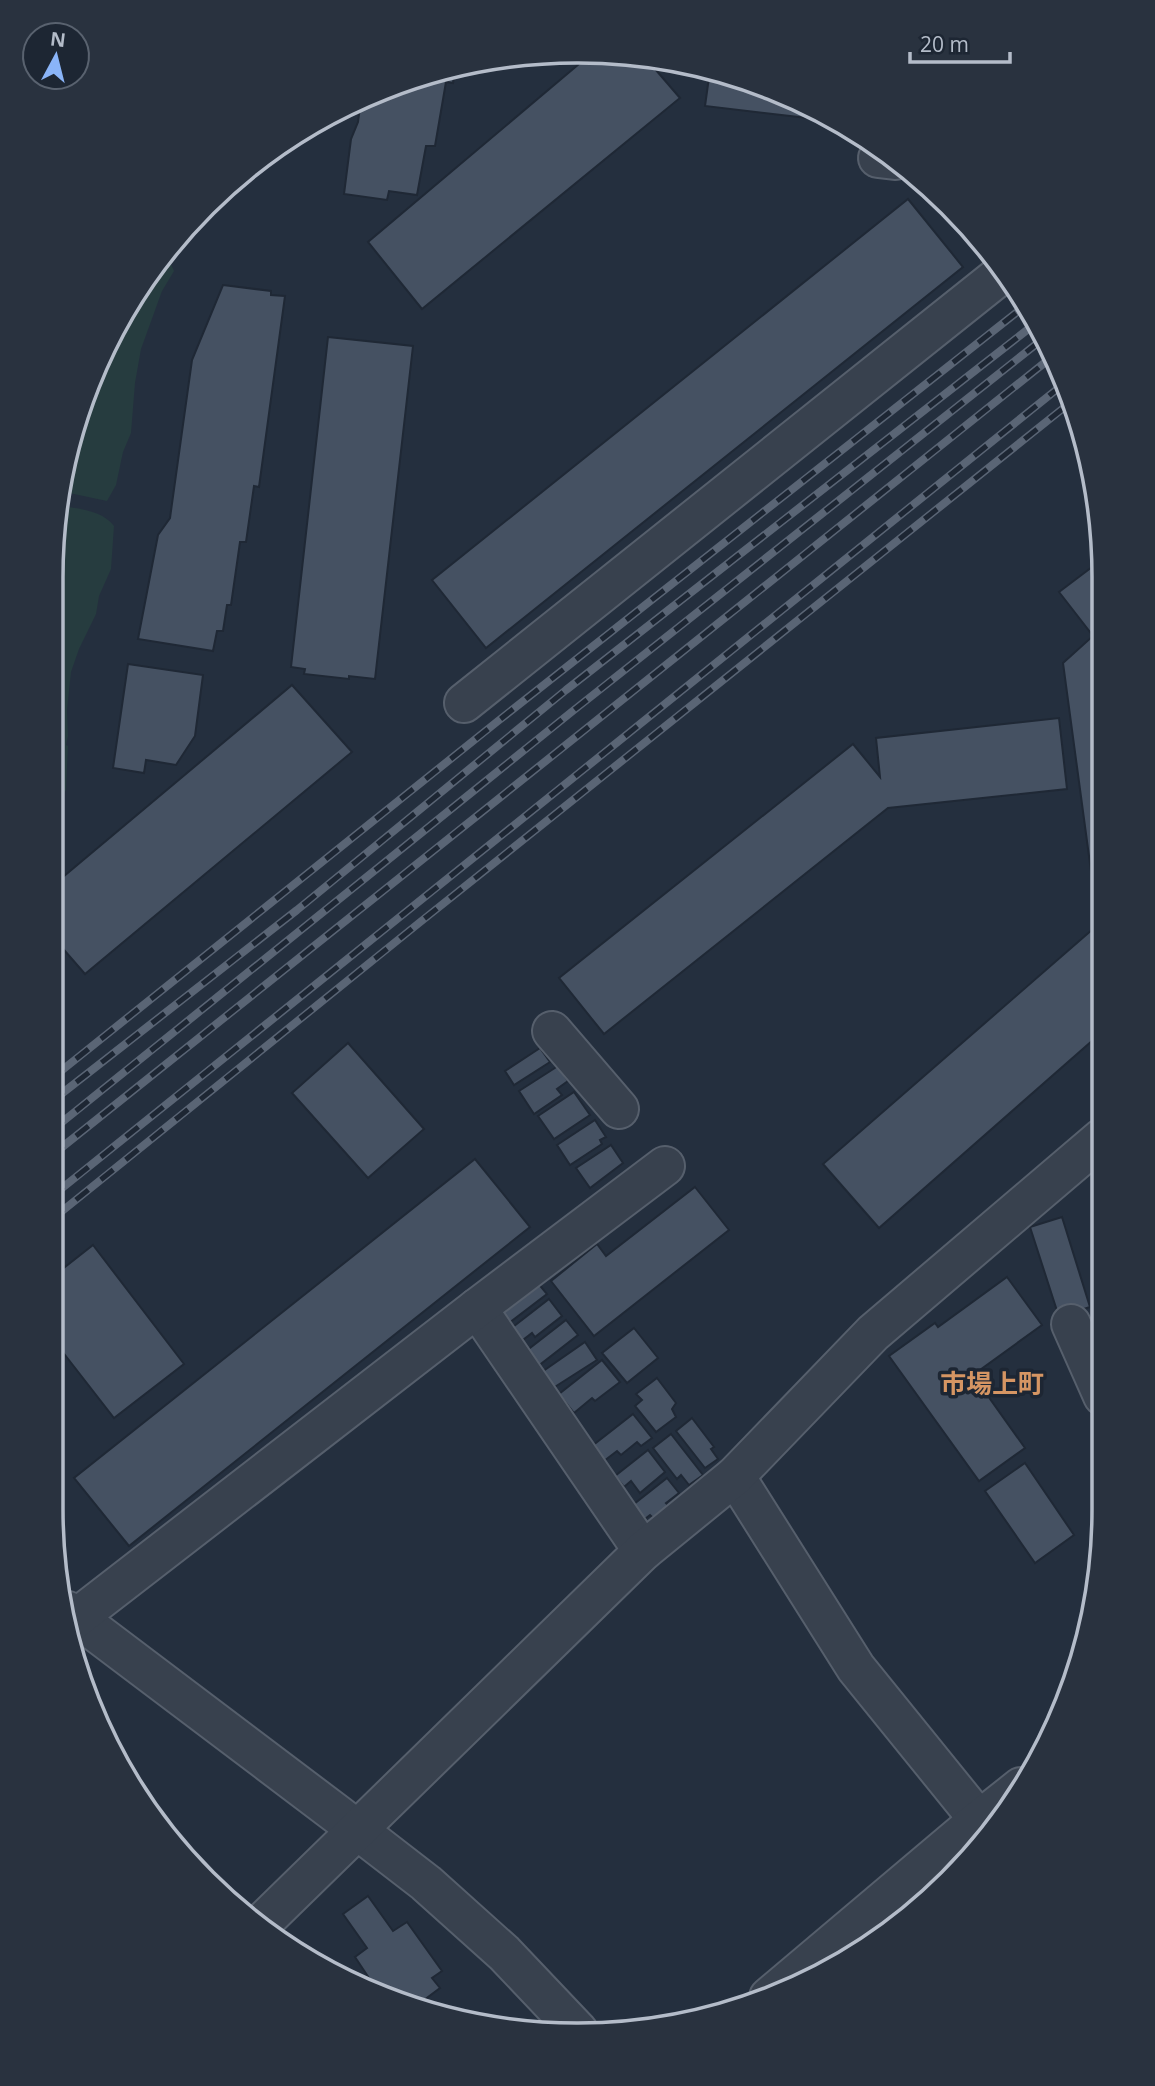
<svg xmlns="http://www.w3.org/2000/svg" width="1155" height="2086" font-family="'Open Sans','Noto Sans JP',sans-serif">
<rect width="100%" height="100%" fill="#242f3e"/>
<!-- green -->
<g fill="#263c3f">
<polygon points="240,175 237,188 200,226 190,231 182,230"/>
<polygon points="160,260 169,260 174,271 162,291 141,349 135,383 131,433 123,452 116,485 107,501 60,491 69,441 121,314"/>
<path d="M58,506C77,508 102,510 114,526L111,569L99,596L96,614L79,649L71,672L67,710L68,736L66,745L68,746L66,790L52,813V609L57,590L52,588V543Z"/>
</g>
<!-- building -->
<g fill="#455162" stroke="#1f2835" stroke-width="2">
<polygon points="543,52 554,52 553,61 514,57"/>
<polygon points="592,53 643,55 680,98 422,309 368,242"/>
<polygon points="456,66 453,83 446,82 435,146 426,146 417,195 389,191 387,200 344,194 351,139 358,122 361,99 441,69"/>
<polygon points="710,70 746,79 842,122 705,106"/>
<polygon points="908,199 963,267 486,648 432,580"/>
<polygon points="223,285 271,291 271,295 285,296 259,487 254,486 246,542 240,542 231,605 227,605 223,631 217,631 213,651 138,639 158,535 170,518 192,360"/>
<polygon points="328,337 413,346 375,679 349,676 349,679 304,674 305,669 291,667"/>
<polygon points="1100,561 1101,907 1096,908 1063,663 1093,636 1059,592"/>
<polygon points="128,664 203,675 195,736 176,765 146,760 144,773 113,768"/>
<polygon points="292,685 352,752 85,974 51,935 51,887"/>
<polygon points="1059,718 1067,789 888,808 604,1034 559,978 853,744 880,777 876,738"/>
<polygon points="1101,922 1101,1033 879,1228 823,1164"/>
<polygon points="348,1043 424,1129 368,1178 292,1093"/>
<polygon points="540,1048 550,1062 514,1085 505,1071"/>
<polygon points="558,1066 568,1081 557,1089 562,1095 534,1114 519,1091"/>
<polygon points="574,1092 590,1115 554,1139 538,1116"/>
<polygon points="595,1120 606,1137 600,1140 602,1144 570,1165 557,1145"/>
<polygon points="611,1145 623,1163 590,1188 576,1168"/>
<polygon points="475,1159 530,1227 129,1546 74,1478"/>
<polygon points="695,1187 729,1230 594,1336 551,1281 597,1244 606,1256"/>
<polygon points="1062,1217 1090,1307 1059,1317 1030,1227"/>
<polygon points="93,1245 184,1364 114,1418 51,1337 51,1278"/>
<polygon points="532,1276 547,1294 505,1326 491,1308"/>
<polygon points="1007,1277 1042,1325 973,1375 1025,1448 979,1481 889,1356 935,1323 938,1327"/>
<polygon points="549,1299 562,1316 535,1337 532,1333 519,1343 509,1330"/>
<polygon points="566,1320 578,1335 533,1370 521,1355"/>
<polygon points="634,1328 658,1358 627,1383 602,1353"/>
<polygon points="585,1342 597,1360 550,1390 539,1374"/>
<polygon points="602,1360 620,1382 595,1401 592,1398 574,1413 559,1394"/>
<polygon points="657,1378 676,1403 672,1409 676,1417 656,1432 635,1406 642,1400 636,1394"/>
<polygon points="633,1414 652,1438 641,1446 637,1442 621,1455 617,1451 604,1461 592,1446"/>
<polygon points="692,1418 714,1447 711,1449 718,1459 705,1468 676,1431"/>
<polygon points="671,1434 703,1475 689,1485 681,1475 677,1479 653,1448"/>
<polygon points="648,1450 665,1472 640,1493 631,1481 624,1487 615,1476"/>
<polygon points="1025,1463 1074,1535 1035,1563 985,1491"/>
<polygon points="667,1478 679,1493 666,1503 669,1506 653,1518 650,1515 641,1522 629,1508"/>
<polygon points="952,1872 928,1901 923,1895"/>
<polygon points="368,1896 393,1931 407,1922 442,1971 432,1978 440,1988 416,2006 375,1987 355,1957 367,1948 343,1914"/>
<polygon points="899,1911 904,1917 884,1930 881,1926"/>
</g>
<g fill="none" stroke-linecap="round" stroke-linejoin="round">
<defs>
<g id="minor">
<polyline points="878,158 895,160"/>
<polyline points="464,703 1004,272"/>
<polyline points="552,1031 619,1109"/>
<polyline points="477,1308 643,1551"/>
<polyline points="1071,1324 1103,1396"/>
<polyline points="735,1476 856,1668 979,1820"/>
<polyline points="68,1611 338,1815 426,1883 504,1953 578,2031"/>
<polyline points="70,1623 477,1308 665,1166"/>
<polyline points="261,1924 643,1551 735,1476 873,1333 1102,1138"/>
<polyline points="769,1997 968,1829 1021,1787"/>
</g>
</defs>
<!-- minor casing -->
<use href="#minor" stroke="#565f6c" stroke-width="42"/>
<!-- minor -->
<use href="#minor" stroke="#38414e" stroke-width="38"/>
<defs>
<g id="rail">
<polyline points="51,1079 498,721 1026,305"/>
<polyline points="51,1102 297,910 566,690 1036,323"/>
<polyline points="51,1131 574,710 1044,338"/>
<polyline points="51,1156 1053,356"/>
<polyline points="51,1197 1066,382"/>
<polyline points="51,1220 419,923 1071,402"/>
</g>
</defs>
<!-- rail casing -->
<use href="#rail" stroke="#5a6575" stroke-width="8"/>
<!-- rail -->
<use href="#rail" stroke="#1d2633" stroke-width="5" stroke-dasharray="16" stroke-linecap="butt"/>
</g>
<g text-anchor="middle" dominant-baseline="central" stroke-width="7" stroke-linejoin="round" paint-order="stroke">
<!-- neighbourhood labels -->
<g font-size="26" font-weight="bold" fill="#d59563" stroke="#1d2633">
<text x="992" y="1383">市場上町</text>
</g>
</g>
<!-- crop -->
<path d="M0 0H1155V2086H0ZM577 63H578A514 514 0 0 1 1092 577V1509A514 514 0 0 1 578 2023H577A514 514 0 0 1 63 1509V577A514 514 0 0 1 577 63Z" fill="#29323f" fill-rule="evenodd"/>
<path fill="none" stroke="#b4bcc9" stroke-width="3.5" d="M577 63H578A514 514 0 0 1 1092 577V1509A514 514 0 0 1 578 2023H577A514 514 0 0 1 63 1509V577A514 514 0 0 1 577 63Z"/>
<!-- north arrow -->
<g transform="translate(56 56) rotate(7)"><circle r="33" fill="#1d2633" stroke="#59626f" stroke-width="2"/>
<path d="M0-5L12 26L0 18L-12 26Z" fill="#8ab4f8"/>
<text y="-10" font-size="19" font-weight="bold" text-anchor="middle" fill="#b4bcc9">N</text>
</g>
<!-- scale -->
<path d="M910 52v10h100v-10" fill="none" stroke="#b4bcc9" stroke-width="3.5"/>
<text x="920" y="52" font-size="21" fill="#b4bcc9" stroke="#1d2633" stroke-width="5" paint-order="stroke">20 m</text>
</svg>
